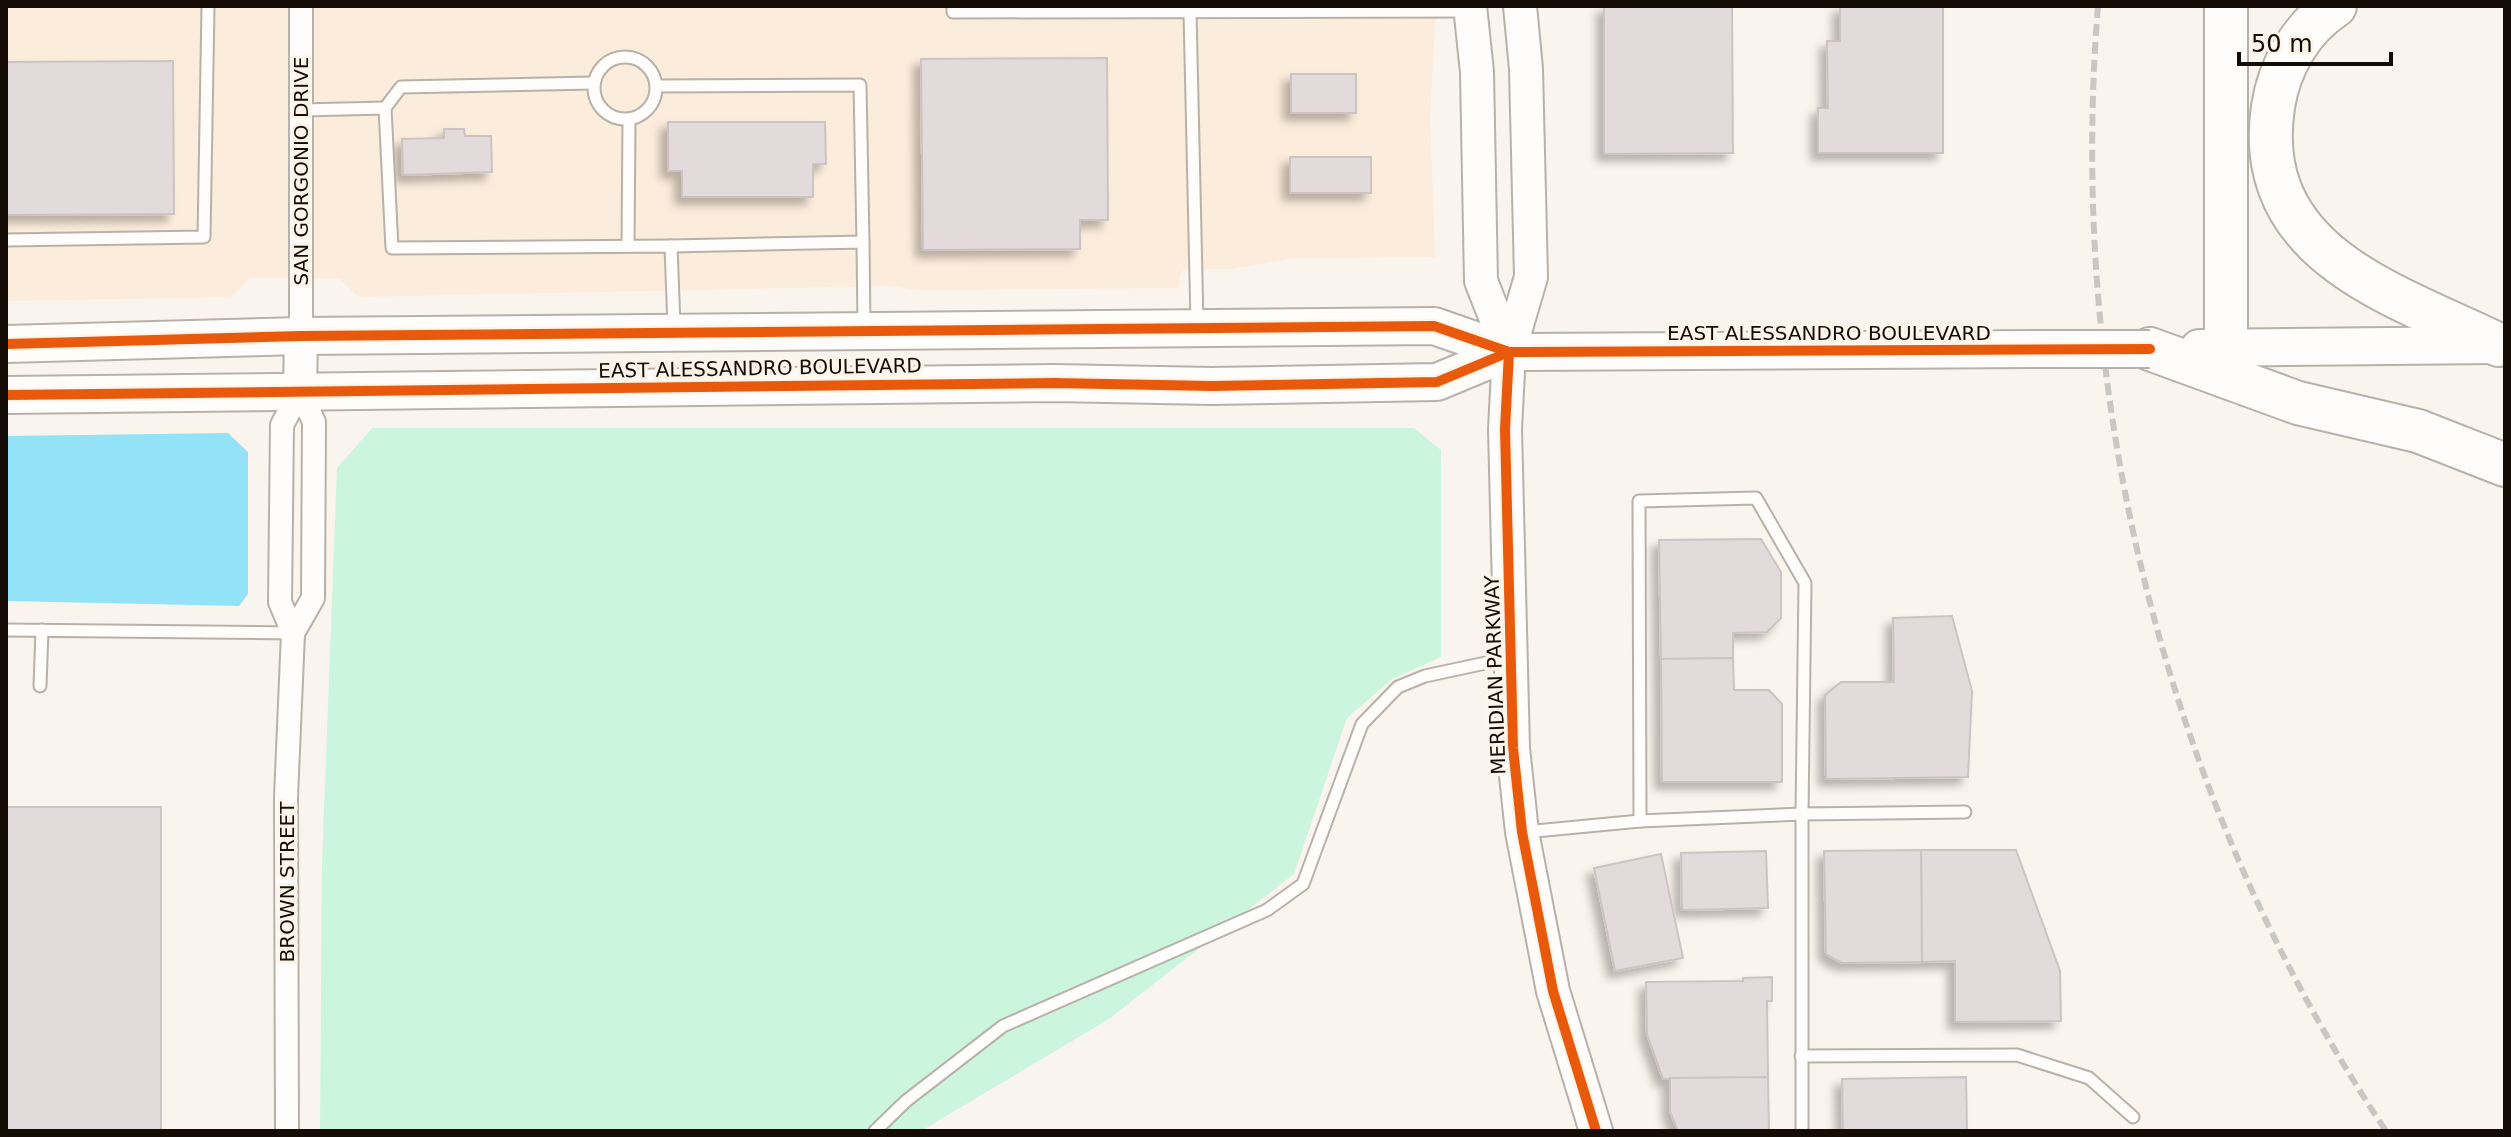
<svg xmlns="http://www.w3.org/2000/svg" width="2511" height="1137" font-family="'DejaVu Sans',sans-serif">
<defs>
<filter id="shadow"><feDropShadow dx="-7" dy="7" stdDeviation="4" flood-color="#0004"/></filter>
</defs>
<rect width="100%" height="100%" fill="#faf4ee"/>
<!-- built -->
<polygon fill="#fbecdb" points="6,6 1436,6 1430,115 1435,257 1294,258 1232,269 1182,269 1178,288 920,290 888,286 359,297 339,279 250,278 230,297 6,301"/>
<!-- green -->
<polygon fill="#ccf5de" points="372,428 1414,428 1441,450 1441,657 1392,679 1347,718 1294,874 1109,1019 921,1131 320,1131 322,862 337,468"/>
<!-- water -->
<polygon fill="#94e2f8" points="228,433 248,452 248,594 239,606 6,601 6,436"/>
<!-- building -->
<g fill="#e3dadb" stroke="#ccc4c4" stroke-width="2" filter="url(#shadow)">
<polygon points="1604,6 1732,6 1733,153 1604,154"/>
<polygon points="1840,6 1943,6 1943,153 1818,153 1818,108 1828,108 1827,41 1840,41"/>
<polygon points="1107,58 1108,220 1080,220 1080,249 923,250 921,59"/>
<polygon points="173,61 174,214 6,215 6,62"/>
<rect x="1291" y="74" width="65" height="39"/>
<polygon points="668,122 825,122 826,164 813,164 813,197 682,197 682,171 668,171"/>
<polygon points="444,129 464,129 465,136 491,136 492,172 403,175 402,139 444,138"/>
<rect x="1290" y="157" width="81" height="36"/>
<polygon points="1761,539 1781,572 1781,618 1767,632 1733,633 1733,658 1661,659 1659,540"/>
<polygon points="1952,616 1972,691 1968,777 1826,779 1825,695 1841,682 1894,682 1893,618"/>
<polygon points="1733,658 1734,690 1769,690 1782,704 1782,782 1662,782 1661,659"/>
<rect x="6" y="807" width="155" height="324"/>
<polygon points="1921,850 2016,850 2060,971 2061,1021 1955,1022 1955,961 1922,962"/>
<polygon points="1921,850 1922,962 1842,963 1826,954 1824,851"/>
<polygon points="1766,851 1768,908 1682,910 1681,853"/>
<polygon points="1661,854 1683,958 1615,971 1594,868"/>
<polygon points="1772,977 1772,1001 1767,1001 1768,1077 1663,1079 1647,1034 1646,982 1743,981 1743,978"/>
<polygon points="1768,1077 1769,1131 1678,1131 1670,1111 1670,1078"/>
<polygon points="1966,1077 1967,1131 1843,1131 1842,1079"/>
</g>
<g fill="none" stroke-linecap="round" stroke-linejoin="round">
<defs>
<g id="lane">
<polyline points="953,6 953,12 1466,11"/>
<polyline points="1190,11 1197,323"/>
<circle cx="625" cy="88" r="31"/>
<polyline points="657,86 860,85 863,242"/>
<polyline points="385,108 401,87 594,83"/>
<polyline points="301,110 385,108 392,248 671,246 674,326"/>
<polyline points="6,240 204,237 208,6"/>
<polyline points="628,246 629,119"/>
<polyline points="671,246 863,242 864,326"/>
<polyline points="6,630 293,633"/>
<polyline points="40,686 42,630"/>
<polyline points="1640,821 1639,501 1756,498 1805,583 1802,814 1965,812"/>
<polyline points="1525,832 1640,821 1802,814 1802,1131"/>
<polyline points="1801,1056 2017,1055 2089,1078 2133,1117"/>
<polyline points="875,1131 906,1101 1003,1026 1267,910 1303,884 1362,724 1398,687 1425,676 1509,658"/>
</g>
<g id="street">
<polyline points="301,6 301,336"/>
<polyline points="293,633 313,598 314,422 300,391"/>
<polyline points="287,1131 286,797 293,633 280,602 282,425 300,391"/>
</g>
<g id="secondary">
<polyline points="1470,6 1477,72 1481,281 1509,352"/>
<polyline points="1520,6 1526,69 1531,277 1509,352 1505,429 1513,748 1522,832 1553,991 1596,1131"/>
<polyline points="300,391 301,336"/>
</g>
<g id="primary">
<polyline points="6,344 301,336 1434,326 1509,352 2043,349"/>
<polyline points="2199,348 2496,345"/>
<polyline points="6,395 1054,383 1212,386 1437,382 1509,352"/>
</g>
<g id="highway">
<polyline points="2226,6 2226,348"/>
<path d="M2335,6C2301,28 2279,67 2273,107C2251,254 2394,294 2499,345"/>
<polyline points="2150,349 2298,403 2418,431 2505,465"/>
</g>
</defs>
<!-- lane casing -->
<use href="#lane" stroke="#b7b1a9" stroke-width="15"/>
<!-- street casing -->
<use href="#street" stroke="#b7b1a9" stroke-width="26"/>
<!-- secondary casing -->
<use href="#secondary" stroke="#b7b1a9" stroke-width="36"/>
<!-- primary casing -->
<use href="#primary" stroke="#b7b1a9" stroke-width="40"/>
<!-- highway casing -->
<use href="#highway" stroke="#b7b1a9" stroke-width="46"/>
<!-- lane -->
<use href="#lane" stroke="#fefdfc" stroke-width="11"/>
<!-- street -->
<use href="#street" stroke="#fefdfc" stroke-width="22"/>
<!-- secondary -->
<use href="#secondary" stroke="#fefdfc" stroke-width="32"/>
<!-- primary -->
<use href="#primary" stroke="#fefdfc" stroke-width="36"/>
<!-- highway -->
<use href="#highway" stroke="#fefdfc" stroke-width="42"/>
<!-- rail -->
<path stroke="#c9c7c5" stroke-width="6" stroke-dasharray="12 6" stroke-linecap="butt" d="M2098,6C2066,399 2166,803 2386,1131"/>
<defs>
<polyline id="primary-bridge" points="2043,349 2150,349"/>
</defs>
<!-- primary-bridge casing -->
<use href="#primary-bridge" stroke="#b7b1a9" stroke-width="40" stroke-linecap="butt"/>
<!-- primary-bridge -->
<use href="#primary-bridge" stroke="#fefdfc" stroke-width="36"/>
<defs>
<g id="cycleway">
<polyline points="6,344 301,336 1434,326 1509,352 2150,349"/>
<polyline points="1509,352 1505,429 1513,748 1522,832 1553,991 1596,1131"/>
<polyline points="6,395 1054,383 1212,386 1437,382 1509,352"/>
</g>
</defs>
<!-- cycleway casing -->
<use href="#cycleway" stroke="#fef5ea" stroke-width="15"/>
<!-- cycleway -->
<use href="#cycleway" stroke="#e8590c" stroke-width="10"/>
</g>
<g text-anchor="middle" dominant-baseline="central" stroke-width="7" stroke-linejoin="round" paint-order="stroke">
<!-- street labels -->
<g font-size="20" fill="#150d05" stroke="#fef5ea">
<text transform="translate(301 171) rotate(-90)">SAN GORGONIO DRIVE</text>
<text x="1829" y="333">EAST ALESSANDRO BOULEVARD</text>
<text transform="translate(760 368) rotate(-1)">EAST ALESSANDRO BOULEVARD</text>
<text transform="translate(1495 675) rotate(-92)">MERIDIAN PARKWAY</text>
<text transform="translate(287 882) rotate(-90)">BROWN STREET</text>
</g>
</g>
<!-- border -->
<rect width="2511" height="1137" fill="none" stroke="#150d05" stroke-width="16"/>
<!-- scale -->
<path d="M2239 52v12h152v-12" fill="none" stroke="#150d05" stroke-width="4"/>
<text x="2251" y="52" font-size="24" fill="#150d05" stroke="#fef5ea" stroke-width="6" paint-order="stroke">50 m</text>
</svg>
